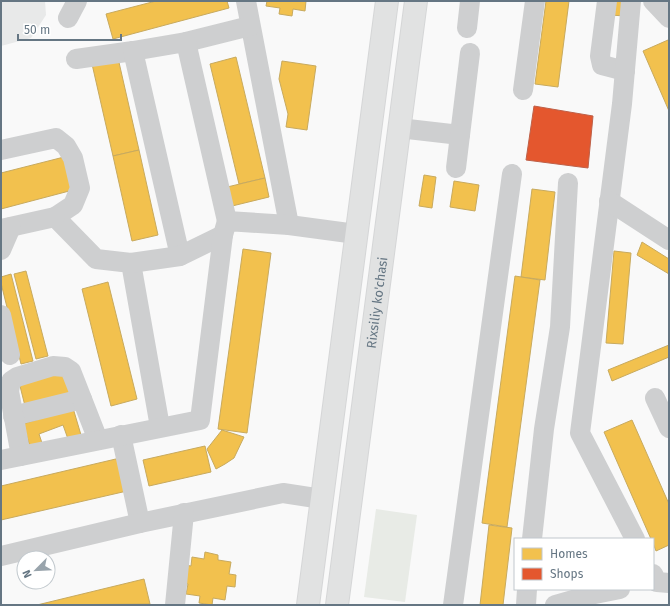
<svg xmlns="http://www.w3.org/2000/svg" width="670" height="606" font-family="'Fira Sans',sans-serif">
<rect width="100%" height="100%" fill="#f9f9f9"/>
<!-- built -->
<polygon fill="#e8e9e9" points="1,1 45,1 46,15 31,38 1,46"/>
<!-- green -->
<polygon fill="#e8ebe6" points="376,509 417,515 405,602 364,597"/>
<!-- homes -->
<g fill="#f2c14e" stroke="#c8aa5e">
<polygon points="156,1 227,1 229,8 113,39 106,14"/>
<polygon points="267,1 306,1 305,11 293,9 292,16 279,14 280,8 266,6"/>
<polygon points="546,1 569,1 558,87 535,84"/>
<polygon points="611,1 626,1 625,16 610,15"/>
<polygon points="668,40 669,43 669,111 643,51"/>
<polygon points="236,57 265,178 239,184 210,64"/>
<polygon points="118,58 139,150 113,156 92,64"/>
<polygon points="282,61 316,66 307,130 286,127 288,114 279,79"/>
<polygon points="139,150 158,235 132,241 113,156"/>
<polygon points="64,157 73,190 1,209 1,173"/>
<polygon points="424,175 436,177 432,208 419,206"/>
<polygon points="265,178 269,197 228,207 223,188"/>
<polygon points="454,181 479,185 475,211 450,207"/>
<polygon points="532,189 555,192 545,280 521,277"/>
<polygon points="642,242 669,259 669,274 637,255"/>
<polygon points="243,249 271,253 247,433 218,429"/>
<polygon points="614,251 631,253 623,344 606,343"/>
<polygon points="26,271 48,356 36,359 14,274"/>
<polygon points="11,274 33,361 21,364 1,283 1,277"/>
<polygon points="515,276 540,280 507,527 482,523"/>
<polygon points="108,282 137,399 111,406 82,289"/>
<polygon points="669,345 669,357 612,381 608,370"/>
<polygon points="67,369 74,393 25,406 19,382"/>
<polygon points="73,408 81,435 68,439 63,425 39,434 43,446 31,450 23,424"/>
<polygon points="632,420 669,504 669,545 656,551 653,543 653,539 651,539 604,432"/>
<polygon points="222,430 244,437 234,458 225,464 216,469 207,449"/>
<polygon points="205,446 211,472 149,486 143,460"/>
<polygon points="120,458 127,491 1,520 1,486"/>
<polygon points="489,525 512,528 503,605 480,605"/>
<polygon points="205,552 218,555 218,560 231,562 229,574 236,575 235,587 227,586 225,600 213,598 212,605 199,603 200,596 186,594 188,584 181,583 184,565 191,566 192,557 204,559"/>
<polygon points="144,579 150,604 37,605"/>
</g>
<!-- shops -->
<polygon fill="#e4572e" stroke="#be6048" points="534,106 593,116 588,168 526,160"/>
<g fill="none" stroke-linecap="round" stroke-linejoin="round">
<defs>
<g id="major">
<polyline points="308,605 387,1"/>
<path id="s1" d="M337,605L416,1"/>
</g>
</defs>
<!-- major casing -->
<use href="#major" stroke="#d5d6d7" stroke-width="24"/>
<!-- minor -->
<g stroke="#cecfd0" stroke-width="20">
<polyline points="246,1 289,225"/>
<polyline points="607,1 600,56 602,65 625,71"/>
<polyline points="631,1 622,104 580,433 635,539"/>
<polyline points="653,1 669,18"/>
<polyline points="68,18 77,1"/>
<polyline points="467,28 470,1"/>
<polyline points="186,42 250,26"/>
<polyline points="76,59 133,51"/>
<polyline points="523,90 535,1"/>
<polyline points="399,128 460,135 470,53"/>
<polyline points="1,150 56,138 66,146 73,158 80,188 73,205 55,217 96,259 131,263 160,427"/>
<polyline points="456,168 460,135"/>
<polyline points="609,201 669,240"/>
<polyline points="1,229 55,217"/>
<polyline points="1,250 11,227"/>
<polyline points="180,256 133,51 186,42 227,221"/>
<polyline points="131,263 180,256 223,235"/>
<polyline points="1,315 10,355"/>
<polyline points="655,398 669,428"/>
<polyline points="13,416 82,399"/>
<polyline points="121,435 140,523"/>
<polyline points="21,456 9,391 11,381 17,377 53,366 65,367 71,371 98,440"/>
<polyline points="1,460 200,420 223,235 227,221 289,225 356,234"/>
<polyline points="532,539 544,429 560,327 568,183"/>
<polyline points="1,556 140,523 283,493 322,499"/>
<polyline points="653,574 657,582 669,583"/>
<polyline points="175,605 184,513"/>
<polyline points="453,605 512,174"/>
<polyline points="526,605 527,589"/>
<polyline points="555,605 590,595 620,589"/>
</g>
<!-- major -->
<use href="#major" stroke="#e1e2e2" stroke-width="22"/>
</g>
<g text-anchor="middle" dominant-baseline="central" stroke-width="4" stroke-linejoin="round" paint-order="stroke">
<!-- street labels -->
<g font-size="13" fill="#657683" stroke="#fff">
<text stroke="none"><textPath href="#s1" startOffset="305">Rixsiliy ko'chasi</textPath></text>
</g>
</g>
<!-- border -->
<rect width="670" height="606" fill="none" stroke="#657683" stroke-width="4"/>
<!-- legend -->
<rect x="514" y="538" width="140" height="52" fill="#ffffff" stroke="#c1c8cd"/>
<rect x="522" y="548" width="20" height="12" fill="#f2c14e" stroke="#c1c8cd"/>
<text x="550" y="558" font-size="12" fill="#657683">Homes</text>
<rect x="522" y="568" width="20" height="12" fill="#e4572e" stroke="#c1c8cd"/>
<text x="550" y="578" font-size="12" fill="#657683">Shops</text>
<!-- north arrow -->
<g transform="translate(36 570) rotate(246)"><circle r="19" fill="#ffffff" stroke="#c1c8cd"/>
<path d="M0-3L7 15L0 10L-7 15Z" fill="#99a4ac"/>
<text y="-6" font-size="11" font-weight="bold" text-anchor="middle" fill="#657683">N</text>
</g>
<!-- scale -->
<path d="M18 34v6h103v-6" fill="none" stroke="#657683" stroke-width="2"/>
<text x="24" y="34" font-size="12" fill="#657683" stroke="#ffffff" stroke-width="3" paint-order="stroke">50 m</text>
</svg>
